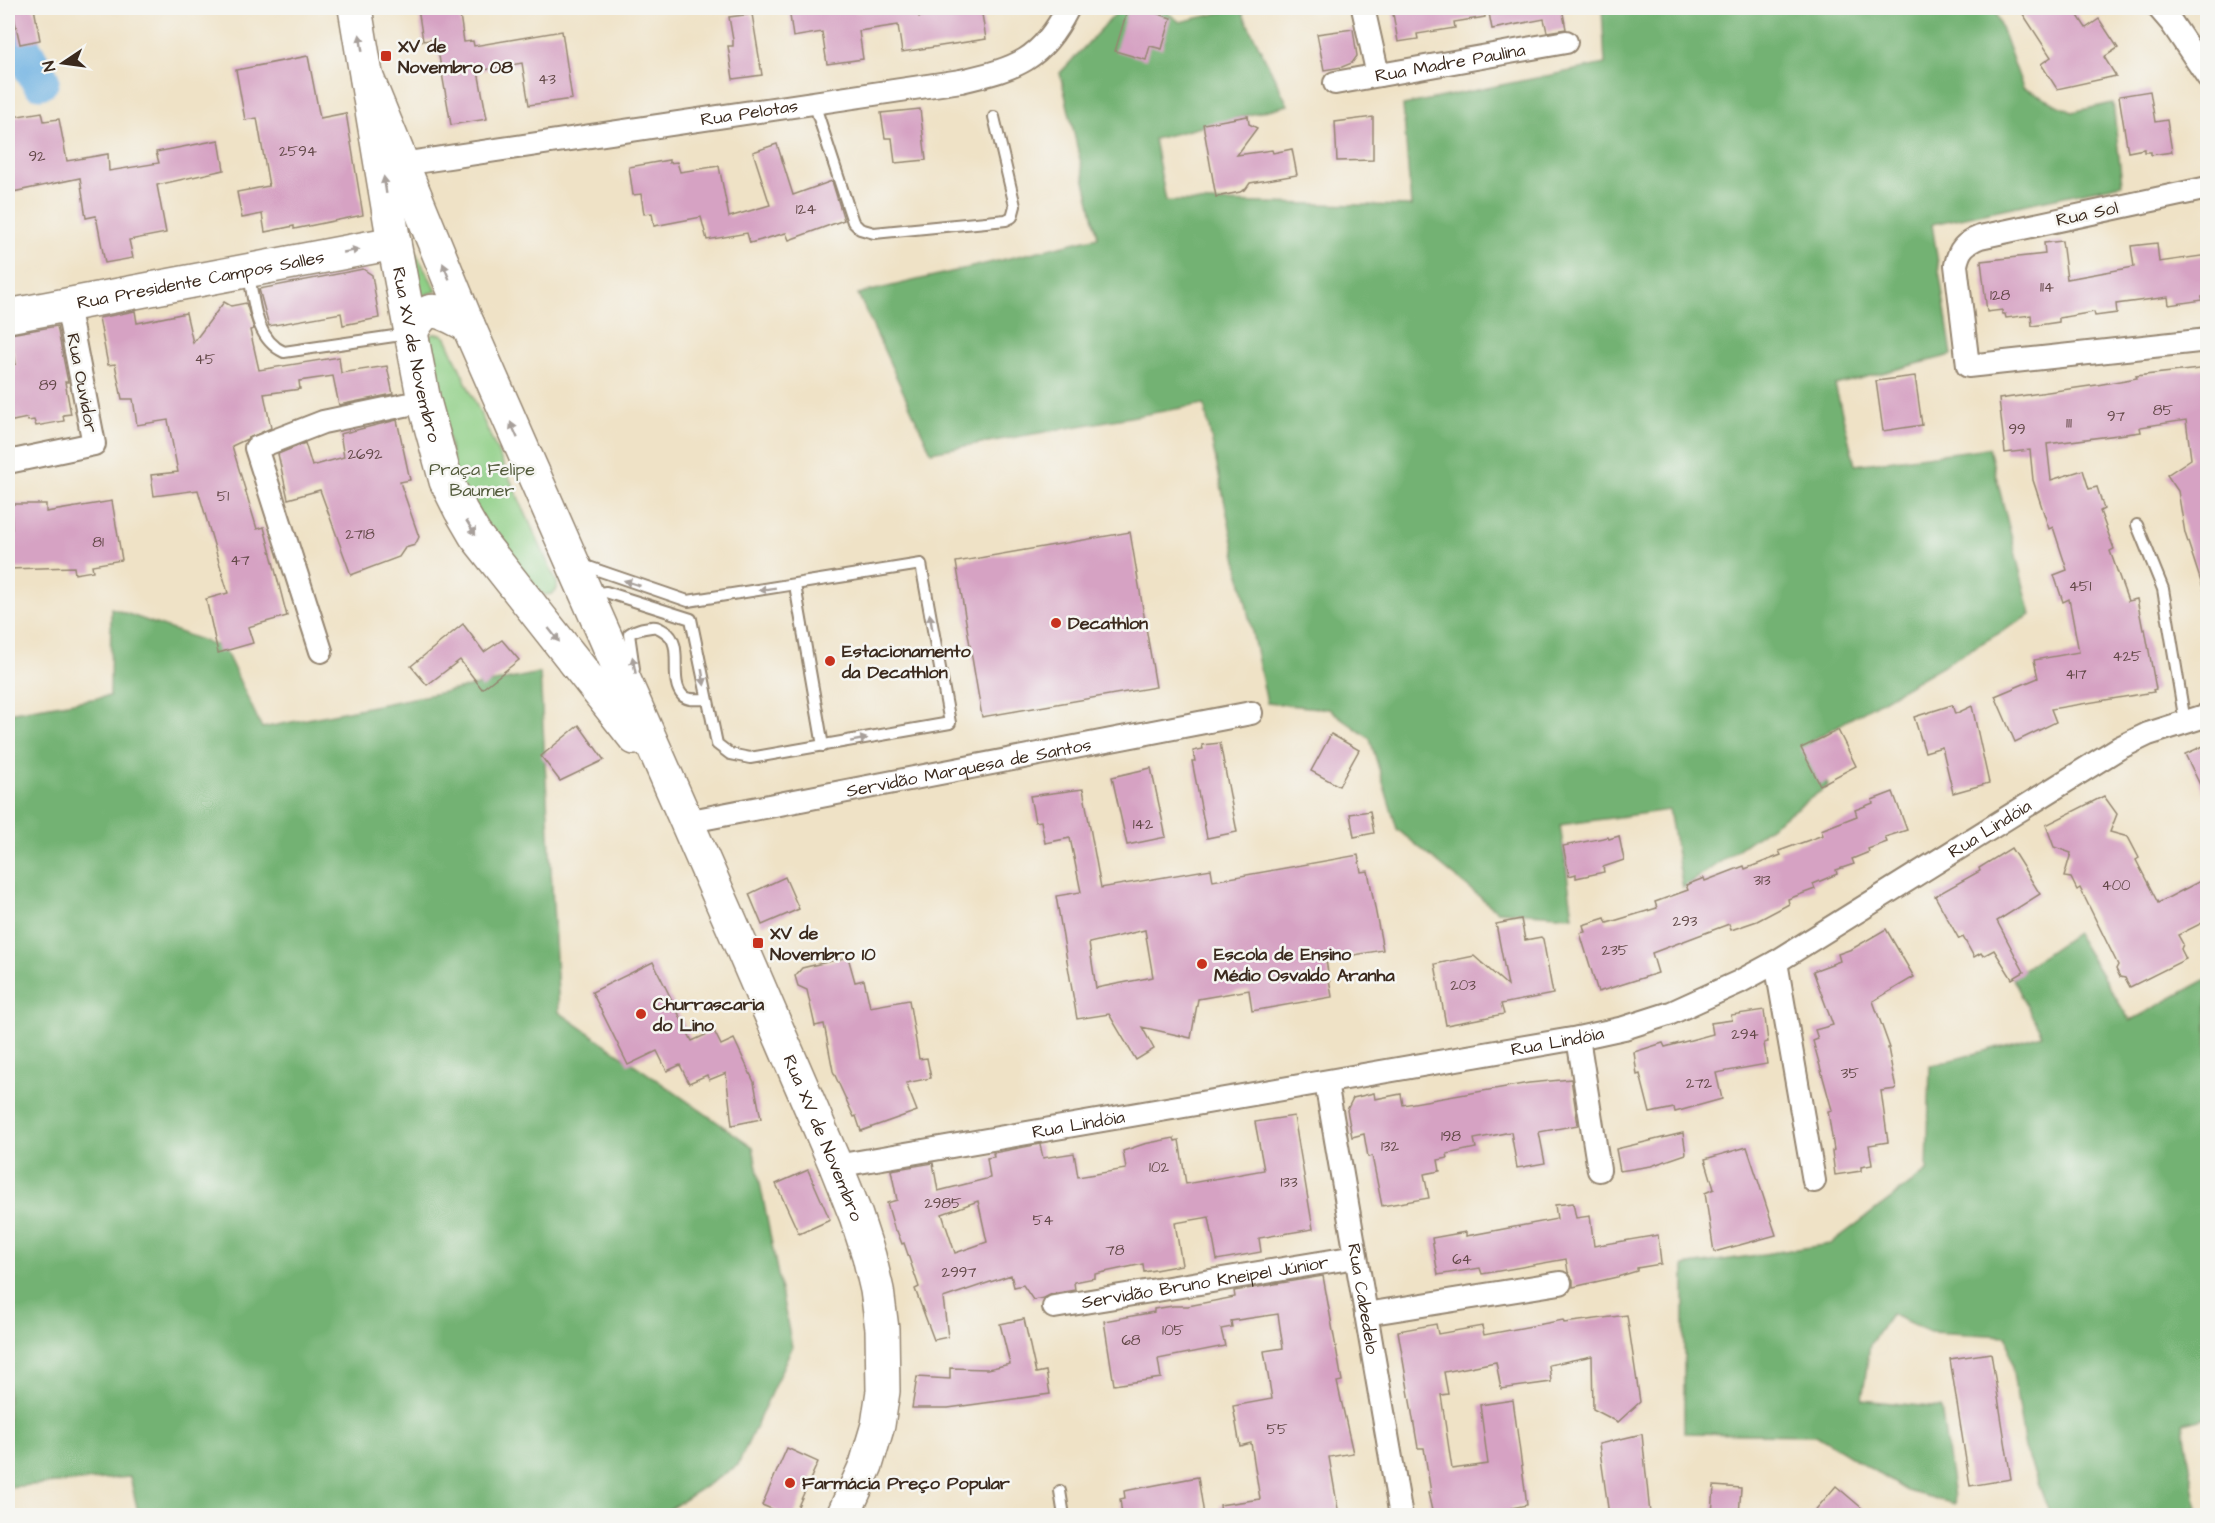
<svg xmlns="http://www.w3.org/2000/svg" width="2215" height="1523" font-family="'Architects Daughter',sans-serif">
<rect width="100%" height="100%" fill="#f6f6f2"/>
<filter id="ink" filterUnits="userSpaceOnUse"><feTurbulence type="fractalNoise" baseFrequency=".0167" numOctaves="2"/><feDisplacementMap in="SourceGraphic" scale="12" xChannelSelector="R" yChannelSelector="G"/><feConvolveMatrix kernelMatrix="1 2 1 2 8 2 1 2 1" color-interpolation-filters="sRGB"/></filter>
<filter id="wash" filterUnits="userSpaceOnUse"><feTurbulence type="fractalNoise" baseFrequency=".008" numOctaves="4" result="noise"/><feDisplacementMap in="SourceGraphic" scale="24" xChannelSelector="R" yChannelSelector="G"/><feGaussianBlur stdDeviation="1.35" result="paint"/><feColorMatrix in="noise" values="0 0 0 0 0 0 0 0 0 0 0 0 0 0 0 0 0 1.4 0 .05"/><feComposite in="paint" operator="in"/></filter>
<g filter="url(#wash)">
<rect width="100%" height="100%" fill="#efe2c6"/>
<!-- green -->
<g fill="#8fcf86" stroke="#657c52" stroke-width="1.5">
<polygon points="414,250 437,291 427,294 419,299 411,252"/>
<polygon points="433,334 441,334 446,338 557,583 557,589 552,594 545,595 540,592 459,491 428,338"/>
</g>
<!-- forest -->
<g fill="#73b273" stroke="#576e48" stroke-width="1.5">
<polygon points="1121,8 1161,8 1180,22 1240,8 1288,105 1154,139 1166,201 1411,206 1403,105 1605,64 1602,8 1994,8 2023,88 2072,112 2113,103 2122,184 1932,224 1952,355 1835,385 1855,465 1989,448 2031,615 1813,740 1828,786 1683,888 1669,810 1560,825 1573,916 1497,911 1397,829 1370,739 1329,709 1267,703 1204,404 931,452 858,294 1098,237 1060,73"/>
<polygon points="111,608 224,648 262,728 540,673 559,1012 753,1147 792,1347 738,1465 659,1516 139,1516 130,1477 8,1487 8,713 110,696"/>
<polygon points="2076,933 2130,1021 2207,979 2207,1417 2183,1423 2198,1515 2050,1515 2025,1448 2007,1336 1930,1332 1891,1314 1870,1344 1862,1400 1941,1408 1955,1504 1907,1491 1816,1435 1684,1433 1684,1266 1830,1244 1927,1171 1930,1066 2042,1035 2012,977"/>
</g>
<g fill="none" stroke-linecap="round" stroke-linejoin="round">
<!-- river -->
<polyline stroke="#6db1e2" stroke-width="39" points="8,25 40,80"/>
</g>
<g id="blocks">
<!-- building -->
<g fill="#d6a2c3" fill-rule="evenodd">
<polygon points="12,8 34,8 40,40 20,44"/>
<polygon points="418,8 459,8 464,42 473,41 474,46 562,31 572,99 529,105 522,63 478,71 487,119 451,125 436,39 423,41"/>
<polygon points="789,8 853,8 856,12 883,8 918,8 919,17 954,11 954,8 981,8 986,39 902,52 898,25 859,31 863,59 827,64 822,32 793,37"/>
<polygon points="1128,8 1141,8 1171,18 1162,49 1150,46 1146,60 1115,51"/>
<polygon points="1392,8 1485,8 1485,17 1454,22 1455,28 1417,34 1418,39 1398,42"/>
<polygon points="1488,8 1562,8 1566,29 1547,32 1544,19 1492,29"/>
<polygon points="2019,8 2073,8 2086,28 2099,19 2118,48 2104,57 2116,76 2057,89 2041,64 2051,57"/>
<polygon points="752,14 762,75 733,79 728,46 733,46 733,40 729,17"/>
<polygon points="1353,29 1357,56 1352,63 1342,67 1324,70 1317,34"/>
<polygon points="308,56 320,118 346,113 363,215 294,229 294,226 265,232 262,214 242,218 237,192 269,186 257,118 245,120 236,70"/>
<polygon points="2150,91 2155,122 2167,120 2172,152 2151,155 2151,152 2144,152 2144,149 2128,152 2119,96"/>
<polygon points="920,109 926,160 895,163 892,138 885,138 881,113"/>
<polygon points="42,112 44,121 59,119 67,161 108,154 109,171 159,163 156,152 219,140 224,170 157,185 166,233 129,240 133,258 105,263 96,216 86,218 80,178 8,193 8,134 15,132 12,117"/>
<polygon points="1248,116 1249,124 1257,128 1237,155 1272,150 1273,153 1292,149 1297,175 1250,183 1246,189 1240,192 1216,197 1203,124"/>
<polygon points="1373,117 1373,160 1337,161 1335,122"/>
<polygon points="777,144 793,195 832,181 844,220 789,240 786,233 750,243 747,233 707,240 701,217 654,226 652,213 644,214 641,194 633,195 629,167 669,160 669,163 677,162 680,172 719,166 729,217 770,205 753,152"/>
<polygon points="2062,241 2067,279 2134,267 2131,246 2157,243 2159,262 2208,255 2208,297 2202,297 2203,300 2169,305 2168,297 2116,304 2117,313 2095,316 2094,312 2059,318 2059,322 2032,326 2031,315 2006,318 2005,314 2002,314 2002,310 1987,312 1981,261 2045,254 2044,243"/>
<polygon points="363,269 372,275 379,318 343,325 341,313 269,326 259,289"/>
<polygon points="224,302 231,306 246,303 254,329 250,330 259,370 339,357 341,373 387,366 393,394 339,405 333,376 299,381 300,389 264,394 271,428 232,446 257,529 264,527 287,616 248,627 253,643 218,653 206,599 228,593 198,490 154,496 151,475 178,472 168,420 137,425 133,399 122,399 115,364 108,365 99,318 135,311 137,323 186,313 193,343"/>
<polygon points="57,326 68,382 65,382 71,414 63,415 64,421 36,426 34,420 28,421 27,418 8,422 8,365 16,364 10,334"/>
<polygon points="2208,368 2208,590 2204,591 2185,533 2178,491 2167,475 2191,459 2186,420 2140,427 2141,432 2047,444 2051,480 2083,470 2089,489 2097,487 2104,509 2100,511 2114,549 2110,551 2128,601 2137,599 2143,630 2145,629 2156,689 2153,690 2154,692 2051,709 2056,722 2015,742 1995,696 2038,678 2034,660 2079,652 2069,599 2063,602 2054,575 2067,570 2053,527 2049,529 2033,480 2030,450 2005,453 1999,399 2097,385 2137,378 2136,376"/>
<polygon points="1915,376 1922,425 1883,431 1876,381"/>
<polygon points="397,420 410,480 400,482 419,537 415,545 405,548 399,557 351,575 320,490 288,499 278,454 305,443 312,466 344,457 340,434"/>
<polygon points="112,501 122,560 92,565 93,571 75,574 74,567 8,569 8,529 12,529 11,504 46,504 46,512"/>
<polygon points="1130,532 1156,687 982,717 956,562"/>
<polygon points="463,624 484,652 502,640 519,660 482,689 460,660 427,685 411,666"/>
<polygon points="1952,705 1955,714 1972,706 1989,783 1953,793 1942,747 1925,752 1914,717"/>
<polygon points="579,725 604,760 560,781 541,756"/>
<polygon points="1838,730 1856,766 1820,785 1801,748"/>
<polygon points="1331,734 1359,750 1339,786 1311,771"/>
<polygon points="1220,743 1237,832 1207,838 1192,761 1195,761 1193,751 1203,749 1202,745"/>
<polygon points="2208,744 2208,801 2185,754"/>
<polygon points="1151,768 1166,837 1127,845 1112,777"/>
<path d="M1083,789L1101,888L1211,869L1213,881L1358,855L1361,872L1368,871L1383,950L1326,960L1332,997L1252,1011L1249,990L1198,999L1191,1038L1142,1027L1154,1049L1136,1060L1109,1014L1077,1019L1056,896L1081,892L1070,838L1045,843L1041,821L1035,822L1030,796ZM1145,930L1153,977L1096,988L1089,943Z"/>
<polygon points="1893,792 1907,830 1885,837 1887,842 1868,849 1869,852 1852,859 1854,864 1836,870 1837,874 1813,884 1815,889 1788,899 1789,904 1757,921 1731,930 1729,924 1652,953 1658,973 1598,992 1580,933 1585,932 1583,925 1605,918 1607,923 1657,908 1655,902 1688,890 1686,885 1704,878 1705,881 1744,866 1745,869 1781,855 1779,851 1823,835 1821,830 1857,816 1855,810 1873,803 1872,800"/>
<polygon points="2104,796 2117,814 2110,832 2128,837 2139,858 2136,860 2158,903 2208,877 2208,920 2178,935 2183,944 2181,949 2186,959 2130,987 2125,978 2120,977 2116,969 2118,965 2080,888 2077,890 2071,878 2064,877 2071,853 2054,847 2046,825"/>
<polygon points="1370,811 1374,833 1354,837 1350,814"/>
<polygon points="1619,836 1624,860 1603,867 1604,872 1576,878 1576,874 1569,876 1563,846 1608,837 1609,839"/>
<polygon points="2011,848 2040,894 1997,921 2024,972 2012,979 1994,950 1983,956 1981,953 1974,957 1963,937 1959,939 1935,896 1980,871 1979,868"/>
<polygon points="785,877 799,909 762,925 749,894"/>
<polygon points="1521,919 1525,940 1541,937 1543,939 1553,994 1501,1004 1504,1014 1446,1025 1435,964 1474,956 1508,986 1496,924"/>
<polygon points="1886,929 1914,977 1873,1001 1890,1048 1888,1048 1896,1089 1881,1091 1888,1142 1869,1145 1872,1165 1861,1167 1861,1171 1835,1175 1832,1151 1834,1150 1828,1111 1832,1110 1813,1041 1818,1039 1815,1030 1833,1025 1813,971 1840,961 1838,954 1852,949"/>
<polygon points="848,957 855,982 864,980 870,1007 909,1000 919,1059 927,1058 931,1078 906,1083 917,1111 861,1131 856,1116 854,1117 833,1071 824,1024 815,1026 807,990 798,986 795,976 802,968"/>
<polygon points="653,962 692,1041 714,1031 721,1045 734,1039 754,1082 761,1119 732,1125 726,1073 709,1080 707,1075 689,1083 680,1065 667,1071 657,1051 628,1065 592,992"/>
<polygon points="1764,1010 1768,1042 1764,1043 1767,1064 1716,1073 1722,1099 1675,1112 1674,1108 1650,1113 1640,1074 1637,1075 1634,1052 1663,1043 1665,1047 1713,1034 1711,1023 1732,1020 1731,1015"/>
<polygon points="1571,1079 1578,1125 1539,1132 1545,1163 1517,1168 1511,1132 1474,1139 1476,1148 1447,1154 1448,1158 1438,1160 1440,1171 1424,1174 1429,1198 1382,1206 1372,1156 1368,1157 1364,1134 1352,1137 1347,1110 1353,1098 1374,1093 1375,1099 1401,1094 1403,1105 1529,1083"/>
<path d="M1294,1116L1313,1229L1259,1238L1261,1252L1217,1260L1209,1217L1175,1223L1182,1265L1144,1272L1143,1264L1095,1274V1278L1074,1282L1075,1290L1052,1294L1044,1298L1033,1300L1023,1285L1014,1287L1011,1275L943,1298L948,1337L934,1340L915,1289L919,1287L904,1243L902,1244L897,1231H895L887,1203L897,1200L891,1170L933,1163L938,1191L990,1178L987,1158L994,1157L993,1153L1040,1144L1043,1158L1074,1153L1078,1177L1126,1169L1123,1151L1144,1144L1174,1138L1175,1141L1179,1140L1186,1184L1264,1170L1255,1122ZM978,1201L987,1242L955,1253L942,1214Z"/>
<polygon points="1683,1133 1686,1154 1651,1166 1620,1171 1616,1149"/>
<polygon points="1747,1147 1776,1235 1714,1252 1705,1193 1714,1189 1705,1159"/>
<polygon points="808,1170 830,1220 799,1234 776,1184"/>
<polygon points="1573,1203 1576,1218 1590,1216 1594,1246 1658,1235 1661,1264 1637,1268 1637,1271 1617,1277 1573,1287 1573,1280 1568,1272 1566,1259 1482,1274 1480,1268 1438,1275 1432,1238 1466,1232 1466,1236 1557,1219 1555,1205"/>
<polygon points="1323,1276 1342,1381 1337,1382 1353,1453 1329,1457 1339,1515 1221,1515 1220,1505 1260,1499 1251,1443 1240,1446 1233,1406 1272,1399 1264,1351 1283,1348 1278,1314 1231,1321 1232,1327 1221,1329 1225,1346 1158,1359 1161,1378 1114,1385 1104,1321 1154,1312 1154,1309 1173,1306 1188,1306 1235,1297 1234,1291"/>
<polygon points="1627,1315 1640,1402 1618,1422 1593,1409 1592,1356 1549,1365 1551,1382 1501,1389 1496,1362 1444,1372 1448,1394 1441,1395 1452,1469 1488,1464 1480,1405 1513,1400 1527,1505 1511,1508 1512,1515 1433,1515 1428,1493 1431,1493 1424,1448 1418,1448 1398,1331 1436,1324 1438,1334 1482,1326 1484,1335 1563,1320 1564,1323"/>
<polygon points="1024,1319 1036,1373 1046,1371 1050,1394 948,1408 912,1408 917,1377 950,1379 950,1368 988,1369 1010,1364 1000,1324"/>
<polygon points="1991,1353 2011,1479 1970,1486 1950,1359"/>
<polygon points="1642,1434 1650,1514 1609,1515 1599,1444"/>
<polygon points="787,1448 818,1462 794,1515 786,1515 762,1505"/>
<polygon points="1198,1477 1204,1515 1122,1515 1120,1499 1125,1498 1124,1491"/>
<polygon points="1714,1486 1741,1488 1739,1515 1712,1515"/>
<polygon points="1836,1486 1870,1515 1811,1515"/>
</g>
</g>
</g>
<g filter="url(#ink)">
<use href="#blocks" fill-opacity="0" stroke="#958672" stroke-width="1.5"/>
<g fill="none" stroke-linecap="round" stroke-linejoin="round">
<defs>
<g id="lane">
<polyline points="814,103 853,222 860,229 874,233 1006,220 1012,217 1015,206 994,117"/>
<path d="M249,274C254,302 255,339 284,352L408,334"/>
<polyline points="2137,525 2163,589 2185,722"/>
<polyline points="580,564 688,601 921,564 950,723 750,758 730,754 717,744 691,619 606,592 591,594"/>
<polyline points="795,585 823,746"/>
<path d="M634,669L629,634C636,629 643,628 651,627C657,626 659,628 664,631C686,643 667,680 683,696C689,701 699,699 706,699"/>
<polyline points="1060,1491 1064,1516"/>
</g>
<g id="street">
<polyline points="1363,8 1378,75"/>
<polyline points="2159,8 2171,22 2208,77"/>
<path id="s1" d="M1335,83L1566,42"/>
<path id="s2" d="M402,164L961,81C1017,68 1041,61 1068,8"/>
<path d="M2208,188L1980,237C1965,243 1959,249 1956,265L1968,366L2208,340"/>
<polyline points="8,462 94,444 67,305"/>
<polyline points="321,651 256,448 323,422 424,401"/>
<path id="s3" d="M686,822L1251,713"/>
<polyline points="1776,962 1814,1181"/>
<polyline points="1578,1038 1599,1170"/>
<path id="s4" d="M1326,1082L1401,1516"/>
<path id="s5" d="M836,1166L1578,1038L1624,1028L1671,1013L1739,982L1776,962L2119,748L2148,734L2208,715"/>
<path id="s6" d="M1054,1307L1356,1257"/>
<polyline points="1366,1314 1560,1283"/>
</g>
<g id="primary">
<path id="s7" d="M355,8L394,243L424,401L446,481L461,511L475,535L635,738"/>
<path id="s8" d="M367,78L468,325L743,950L836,1166L856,1216L869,1256L877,1290L882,1329L883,1391L878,1425L866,1465L843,1516"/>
<path id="s9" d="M8,316L394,243"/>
<path d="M411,333C427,299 440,312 468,325"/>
</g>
</defs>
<!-- lane casing -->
<use href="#lane" stroke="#958672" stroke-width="14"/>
<!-- street casing -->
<use href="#street" stroke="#958672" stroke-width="26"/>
<!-- primary casing -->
<use href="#primary" stroke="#958672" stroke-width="36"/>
<!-- lane -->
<use href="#lane" stroke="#fff" stroke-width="10"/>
<!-- street -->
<use href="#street" stroke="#fff" stroke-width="22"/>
<!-- primary -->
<use href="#primary" stroke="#fff" stroke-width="33"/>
</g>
<!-- one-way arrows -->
<defs><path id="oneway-solid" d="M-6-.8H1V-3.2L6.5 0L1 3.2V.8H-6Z" transform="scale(1.5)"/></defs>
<g fill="#a79f9a">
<use href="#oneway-solid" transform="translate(361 43) rotate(-99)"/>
<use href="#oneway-solid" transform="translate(385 185) rotate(-99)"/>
<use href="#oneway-solid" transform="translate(351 251) rotate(-11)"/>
<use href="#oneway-solid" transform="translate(446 271) rotate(-112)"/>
<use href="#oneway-solid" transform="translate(514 430) rotate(-114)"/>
<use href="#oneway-solid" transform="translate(471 528) rotate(58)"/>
<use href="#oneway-solid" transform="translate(632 583) rotate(-162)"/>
<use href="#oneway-solid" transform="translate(767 589) rotate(171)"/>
<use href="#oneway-solid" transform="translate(931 622) rotate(-100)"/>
<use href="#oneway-solid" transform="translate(554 635) rotate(52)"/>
<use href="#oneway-solid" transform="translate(634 665) rotate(-101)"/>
<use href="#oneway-solid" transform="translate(703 677) rotate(81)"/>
<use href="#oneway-solid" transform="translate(859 740) rotate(-10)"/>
</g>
</g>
<!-- markers -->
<g fill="#c8321e" stroke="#f6f6f2" stroke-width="2">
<rect x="380" y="50" width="12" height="12" rx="3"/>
<circle cx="1056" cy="623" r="6"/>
<circle cx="830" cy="661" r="6"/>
<rect x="752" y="937" width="12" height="12" rx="3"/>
<circle cx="1202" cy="964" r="6"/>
<circle cx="641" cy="1014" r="6"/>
<circle cx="790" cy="1483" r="6"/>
</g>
<g text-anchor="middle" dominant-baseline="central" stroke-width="5" stroke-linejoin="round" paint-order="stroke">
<!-- number labels -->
<g font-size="15" fill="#624847">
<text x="547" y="79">43</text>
<text x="298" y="151">2594</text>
<text x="37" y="156">92</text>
<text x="806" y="209">124</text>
<text x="2047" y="287">114</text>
<text x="2000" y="295">128</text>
<text x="205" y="359">45</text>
<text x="48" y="385">89</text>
<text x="2163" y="410">85</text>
<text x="2116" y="416">97</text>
<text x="2069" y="423">111</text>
<text x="2017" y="429">99</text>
<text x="365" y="454">2692</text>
<text x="223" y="496">51</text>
<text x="360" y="534">2718</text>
<text x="98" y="542">81</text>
<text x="240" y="560">47</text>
<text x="2080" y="586">451</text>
<text x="2127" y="656">425</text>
<text x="2076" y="674">417</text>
<text x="1143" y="824">142</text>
<text x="1762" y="880">313</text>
<text x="2116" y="885">400</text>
<text x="1685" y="921">293</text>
<text x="1615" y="950">235</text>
<text x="1463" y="985">203</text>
<text x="1745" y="1034">294</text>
<text x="1850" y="1073">35</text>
<text x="1699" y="1083">272</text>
<text x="1451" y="1136">198</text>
<text x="1390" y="1146">132</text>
<text x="1159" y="1167">102</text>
<text x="1289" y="1182">133</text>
<text x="943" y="1203">2985</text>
<text x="1043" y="1220">54</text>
<text x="1115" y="1250">78</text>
<text x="1462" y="1259">64</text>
<text x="959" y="1272">2997</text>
<text x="1173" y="1330">105</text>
<text x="1131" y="1340">68</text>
<text x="1277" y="1429">55</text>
</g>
<!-- poi labels -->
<g font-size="18" font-weight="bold" fill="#3b2a1e" stroke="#f6f6f2" text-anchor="start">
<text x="398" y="46">XV de<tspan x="398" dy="21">Novembro 08</tspan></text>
<text x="1068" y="623">Decathlon</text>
<text x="842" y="651">Estacionamento<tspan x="842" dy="21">da Decathlon</tspan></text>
<text x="770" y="933">XV de<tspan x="770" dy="21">Novembro 10</tspan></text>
<text x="1214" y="954">Escola de Ensino<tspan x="1214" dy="21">Médio Osvaldo Aranha</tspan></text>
<text x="653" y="1004">Churrascaria<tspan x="653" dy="21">do Lino</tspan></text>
<text x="802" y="1483">Farmácia Preço Popular</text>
</g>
<!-- street labels -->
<g font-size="18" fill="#3b2a1e" stroke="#f6f6f2">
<text stroke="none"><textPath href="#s1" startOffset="117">Rua Madre Paulina</textPath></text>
<text stroke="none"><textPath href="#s2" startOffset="351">Rua Pelotas</textPath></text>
<text transform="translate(2087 214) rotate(-12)">Rua Sol</text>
<text stroke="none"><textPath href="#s9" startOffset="196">Rua Presidente Campos Salles</textPath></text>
<text stroke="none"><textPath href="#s7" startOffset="352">Rua XV de Novembro</textPath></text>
<text transform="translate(82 383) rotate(79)">Rua Ouvidor</text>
<text stroke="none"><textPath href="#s3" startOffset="288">Servidão Marquesa de Santos</textPath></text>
<text stroke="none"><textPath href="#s5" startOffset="1218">Rua Lindóia</textPath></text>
<text stroke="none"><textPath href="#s5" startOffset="732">Rua Lindóia</textPath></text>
<text stroke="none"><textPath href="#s5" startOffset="246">Rua Lindóia</textPath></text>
<text stroke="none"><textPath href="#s8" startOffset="1154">Rua XV de Novembro</textPath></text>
<text stroke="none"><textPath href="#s6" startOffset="153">Servidão Bruno Kneipel Júnior</textPath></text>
<text stroke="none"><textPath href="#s4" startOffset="220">Rua Cabedelo</textPath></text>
</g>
<!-- park labels -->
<g font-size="18" fill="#545c3d" stroke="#f6f6f2">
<text x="482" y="469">Praça Felipe<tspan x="482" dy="21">Baumer</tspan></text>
</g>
</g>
<!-- margin -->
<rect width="2215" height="1523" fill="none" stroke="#f6f6f2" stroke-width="30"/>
<!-- north arrow -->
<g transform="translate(63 63) rotate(257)" stroke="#f6f6f2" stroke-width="4.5" paint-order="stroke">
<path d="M0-4.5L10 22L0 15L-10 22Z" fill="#3b2a1e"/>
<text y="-9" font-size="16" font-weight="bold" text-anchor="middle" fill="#3b2a1e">N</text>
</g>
</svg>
